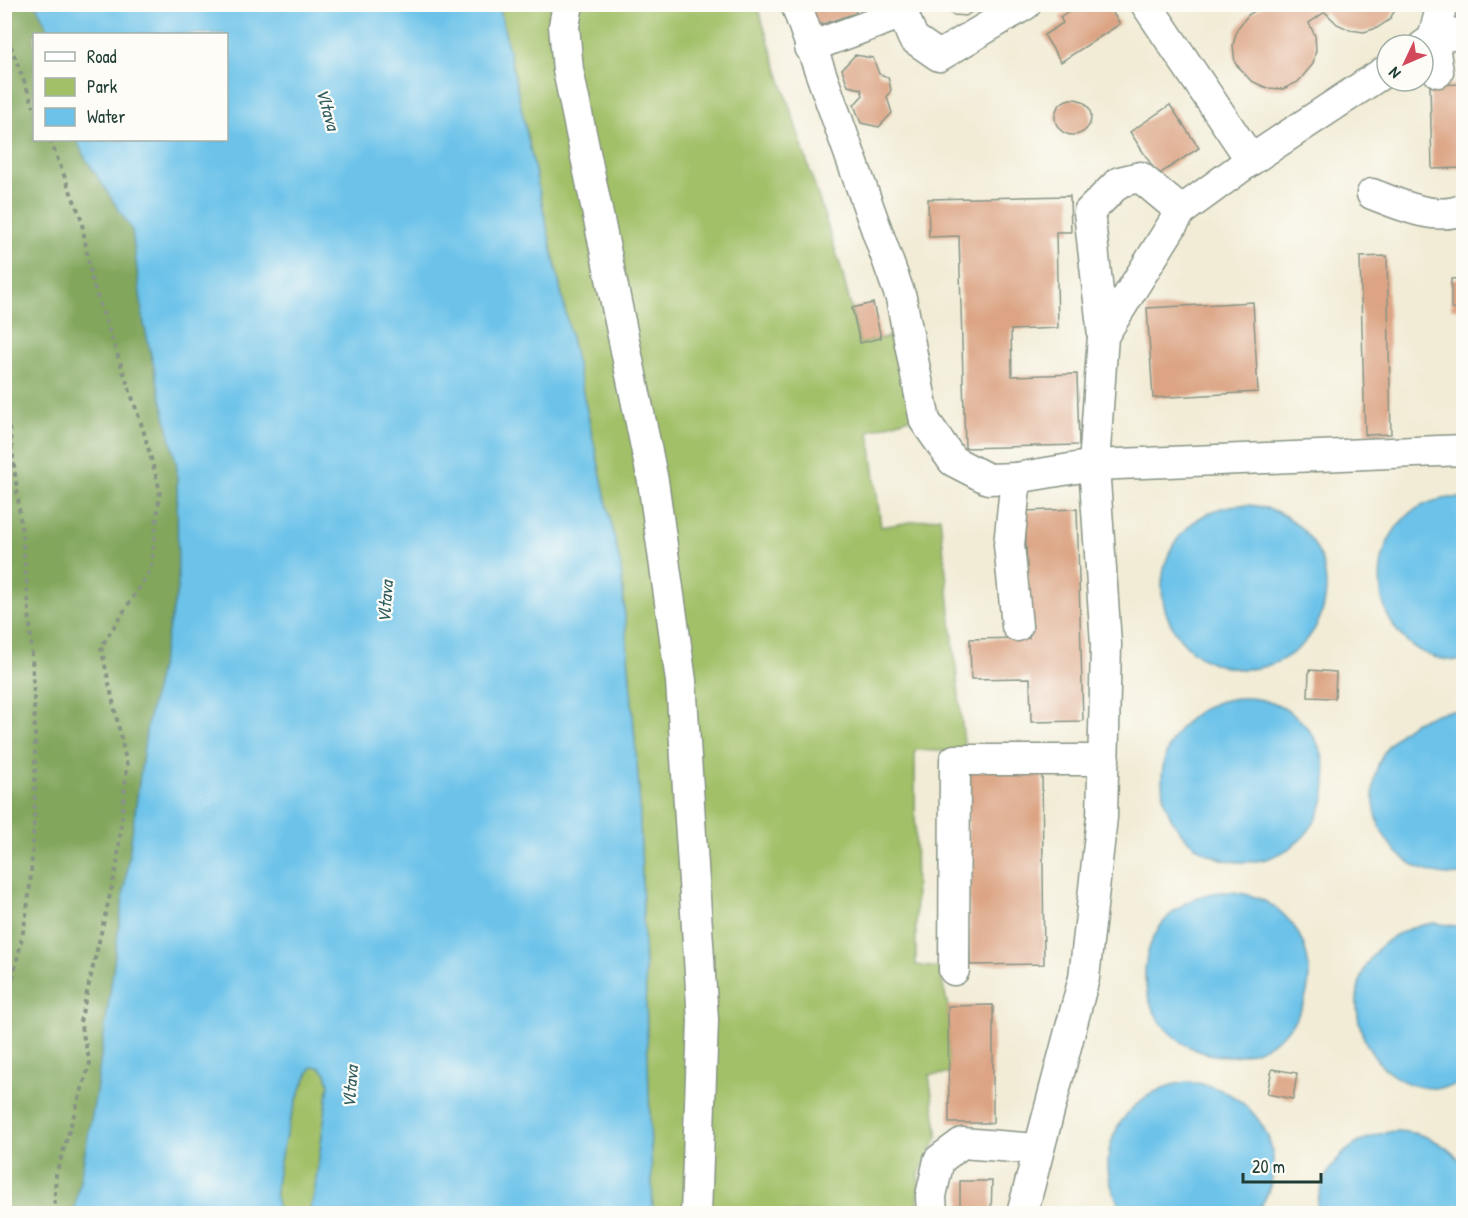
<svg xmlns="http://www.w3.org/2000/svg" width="1468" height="1218" font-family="'Patrick Hand',sans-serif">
<rect width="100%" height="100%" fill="#fdfcf7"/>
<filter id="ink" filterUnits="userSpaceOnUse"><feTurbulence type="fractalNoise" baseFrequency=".0167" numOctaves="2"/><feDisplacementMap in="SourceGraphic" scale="12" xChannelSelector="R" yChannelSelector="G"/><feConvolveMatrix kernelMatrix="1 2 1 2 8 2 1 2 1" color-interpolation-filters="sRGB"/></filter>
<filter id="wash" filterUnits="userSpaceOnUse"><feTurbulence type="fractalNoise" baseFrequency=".008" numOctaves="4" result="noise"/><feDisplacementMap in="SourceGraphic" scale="24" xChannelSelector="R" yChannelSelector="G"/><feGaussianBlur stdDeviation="1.35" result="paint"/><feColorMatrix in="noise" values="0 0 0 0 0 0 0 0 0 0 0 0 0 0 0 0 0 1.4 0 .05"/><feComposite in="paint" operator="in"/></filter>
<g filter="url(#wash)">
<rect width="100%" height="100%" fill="#f2ecd6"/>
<!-- green -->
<g fill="#a2c068" stroke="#607e4e" stroke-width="1.5">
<polygon points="499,5 757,5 841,268 860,343 894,336 913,417 869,431 881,527 940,517 965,752 915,750 916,965 939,968 948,1006 949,1074 929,1075 938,1137 919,1173 918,1213 653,1213 639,789 621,568"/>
<path d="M312,1067H319L326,1073L329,1084L314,1195L309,1213H278C277,1206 275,1197 276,1190C278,1158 295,1094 312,1067Z"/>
</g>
<!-- forest -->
<polygon fill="#81a65c" stroke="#507248" stroke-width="1.5" points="36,4 51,34 34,34 34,140 77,140 84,156 132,230 144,324 177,466 178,587 147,726 96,1093 74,1213 5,1214 4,5"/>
<!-- water -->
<g fill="#6cc2e9" stroke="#46808e" stroke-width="1.5">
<path d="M36,5H499L621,568L639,789L653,1213H309L314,1195L329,1084L326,1073L319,1067H312C295,1094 278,1158 276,1190C275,1197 277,1206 278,1213H74L96,1093L147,726L178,587L177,466L144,324L132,230L84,156L77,140H226V34H51Z"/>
<path d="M1464,498L1463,661C1350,661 1355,492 1464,498Z"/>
<circle cx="1244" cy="587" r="82"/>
<circle cx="1244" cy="780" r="82"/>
<path d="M1451,711L1463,712L1464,875C1357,884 1335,728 1451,711Z"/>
<circle cx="1227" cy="974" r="82"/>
<path d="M1434,923L1463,927V1083C1353,1120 1306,940 1434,923Z"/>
<path d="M1186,1082C1254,1085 1300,1155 1256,1213H1125C1084,1158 1122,1091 1186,1082Z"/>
<path d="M1395,1131C1424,1132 1443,1142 1463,1163V1213H1316C1320,1167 1349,1137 1395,1131Z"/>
</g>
<g id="blocks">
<!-- building -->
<g fill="#dca484">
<polygon points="809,4 853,4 856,13 816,26"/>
<polygon points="937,4 983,4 966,16 953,15"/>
<polygon points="1079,4 1088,7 1107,4 1120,24 1061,62 1044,35 1063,23 1060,17"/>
<polygon points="1266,4 1399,4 1389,20 1377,28 1364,32 1350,30 1337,24 1325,12 1309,23 1315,36 1316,50 1313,64 1298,82 1283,89 1267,88 1251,81 1235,63 1233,45 1237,29 1248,15"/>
<polygon points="855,55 873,58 879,74 888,77 891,90 887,97 892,113 879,127 861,123 854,105 863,95 861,89 848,86 842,69"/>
<polygon points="1464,84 1464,168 1432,169 1430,85"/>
<circle cx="1073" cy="117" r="18"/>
<polygon points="1170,105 1199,148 1158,175 1130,132"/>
<polygon points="1070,196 1071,232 1056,232 1058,328 1011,330 1012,376 1077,374 1079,445 965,448 959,236 929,237 928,199"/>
<polygon points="1387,256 1391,434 1365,435 1360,257"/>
<polygon points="1464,278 1464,312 1458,312 1458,309 1451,309 1451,279"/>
<polygon points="1253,302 1258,392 1153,398 1147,308"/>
<polygon points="873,303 881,338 860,343 852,308"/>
<polygon points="1077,509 1083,721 1031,722 1030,678 971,679 970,639 1029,638 1025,511"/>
<polygon points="1309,670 1336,672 1335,698 1308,697"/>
<polygon points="1042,769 1044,964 970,965 967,770"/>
<polygon points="993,1005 993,1123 949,1123 948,1006"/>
<polygon points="1272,1069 1297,1073 1293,1099 1267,1094"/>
<polygon points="960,1181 992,1181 991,1214 960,1214"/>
</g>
</g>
</g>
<g filter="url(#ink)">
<use href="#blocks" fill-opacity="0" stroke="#889485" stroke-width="1.5"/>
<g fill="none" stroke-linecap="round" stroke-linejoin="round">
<defs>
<g id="minor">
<polyline points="568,4 564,26 568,70 653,481 681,681 703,1020 696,1214"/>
<polyline points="796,4 901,298 925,421 953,461 988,479 1016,478"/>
<polyline points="899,4 913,38 939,56 1026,4"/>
<polyline points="1146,4 1251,160"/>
<polyline points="1423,46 1433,39 1464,32"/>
<polyline points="810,47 903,13"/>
<polyline points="1438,72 1433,39 1442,4"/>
<path d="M1372,194C1398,204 1436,222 1464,209"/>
<polyline points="1103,336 1089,212 1119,182 1140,177 1181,211"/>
<polyline points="1017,626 1009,545 1016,478 1094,465 1464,450"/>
<polyline points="954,970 955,760 1104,760"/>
<polyline points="932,1214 931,1196 939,1160 962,1143 1038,1149"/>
<polyline points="1022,1214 1084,978 1102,817 1106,644 1094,465 1103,336 1181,211 1251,160 1387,70"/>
</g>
</defs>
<!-- minor casing -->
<use href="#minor" stroke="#889485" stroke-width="33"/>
<!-- path -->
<g stroke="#889485" stroke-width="4" stroke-dasharray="4.5 4.5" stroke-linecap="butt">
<polyline points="4,29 34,107"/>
<polyline points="50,140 81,218 92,281 143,429 160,491 151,569 101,647 127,765 117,865 80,1022 90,1063 56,1174 54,1214"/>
<path d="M4,392C27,554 44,721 30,885C26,929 13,974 4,1018"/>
</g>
<!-- minor -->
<use href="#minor" stroke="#fff" stroke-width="30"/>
</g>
</g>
<g text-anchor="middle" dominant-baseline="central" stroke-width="4.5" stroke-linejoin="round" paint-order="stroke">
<!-- water labels -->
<g font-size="18" font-style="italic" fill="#325e61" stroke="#fdfcf7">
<text transform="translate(328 109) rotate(74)">Vltava</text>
<text transform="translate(385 602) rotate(-86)">Vltava</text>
<text transform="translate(350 1087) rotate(-86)">Vltava</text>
</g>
</g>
<!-- margin -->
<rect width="1468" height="1218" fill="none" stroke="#fdfcf7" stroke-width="24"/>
<!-- legend -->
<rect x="33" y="33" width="195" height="108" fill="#fdfcf7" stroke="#a4b0a9" stroke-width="1.5"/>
<rect x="45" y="52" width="30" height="9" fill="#ffffff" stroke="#a4b0a9" stroke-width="1.5"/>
<text x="87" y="63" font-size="18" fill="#1f3d34">Road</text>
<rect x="45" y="78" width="30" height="18" fill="#a2c068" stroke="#a4b0a9" stroke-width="1.5"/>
<text x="87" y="93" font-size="18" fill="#1f3d34">Park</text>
<rect x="45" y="108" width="30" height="18" fill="#6cc2e9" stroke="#a4b0a9" stroke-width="1.5"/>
<text x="87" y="123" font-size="18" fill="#1f3d34">Water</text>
<!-- north arrow -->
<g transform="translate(1405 63) rotate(226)"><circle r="28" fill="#fdfcf7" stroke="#a4b0a9" stroke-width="1.5"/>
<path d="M0-4.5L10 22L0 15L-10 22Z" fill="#d1495b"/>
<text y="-9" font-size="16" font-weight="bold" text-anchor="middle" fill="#1f3d34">N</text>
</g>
<!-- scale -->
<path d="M1243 1173v9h78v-9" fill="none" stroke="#1f3d34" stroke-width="3"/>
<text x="1252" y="1173" font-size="18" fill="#1f3d34" stroke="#fdfcf7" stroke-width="4.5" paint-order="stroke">20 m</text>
</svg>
